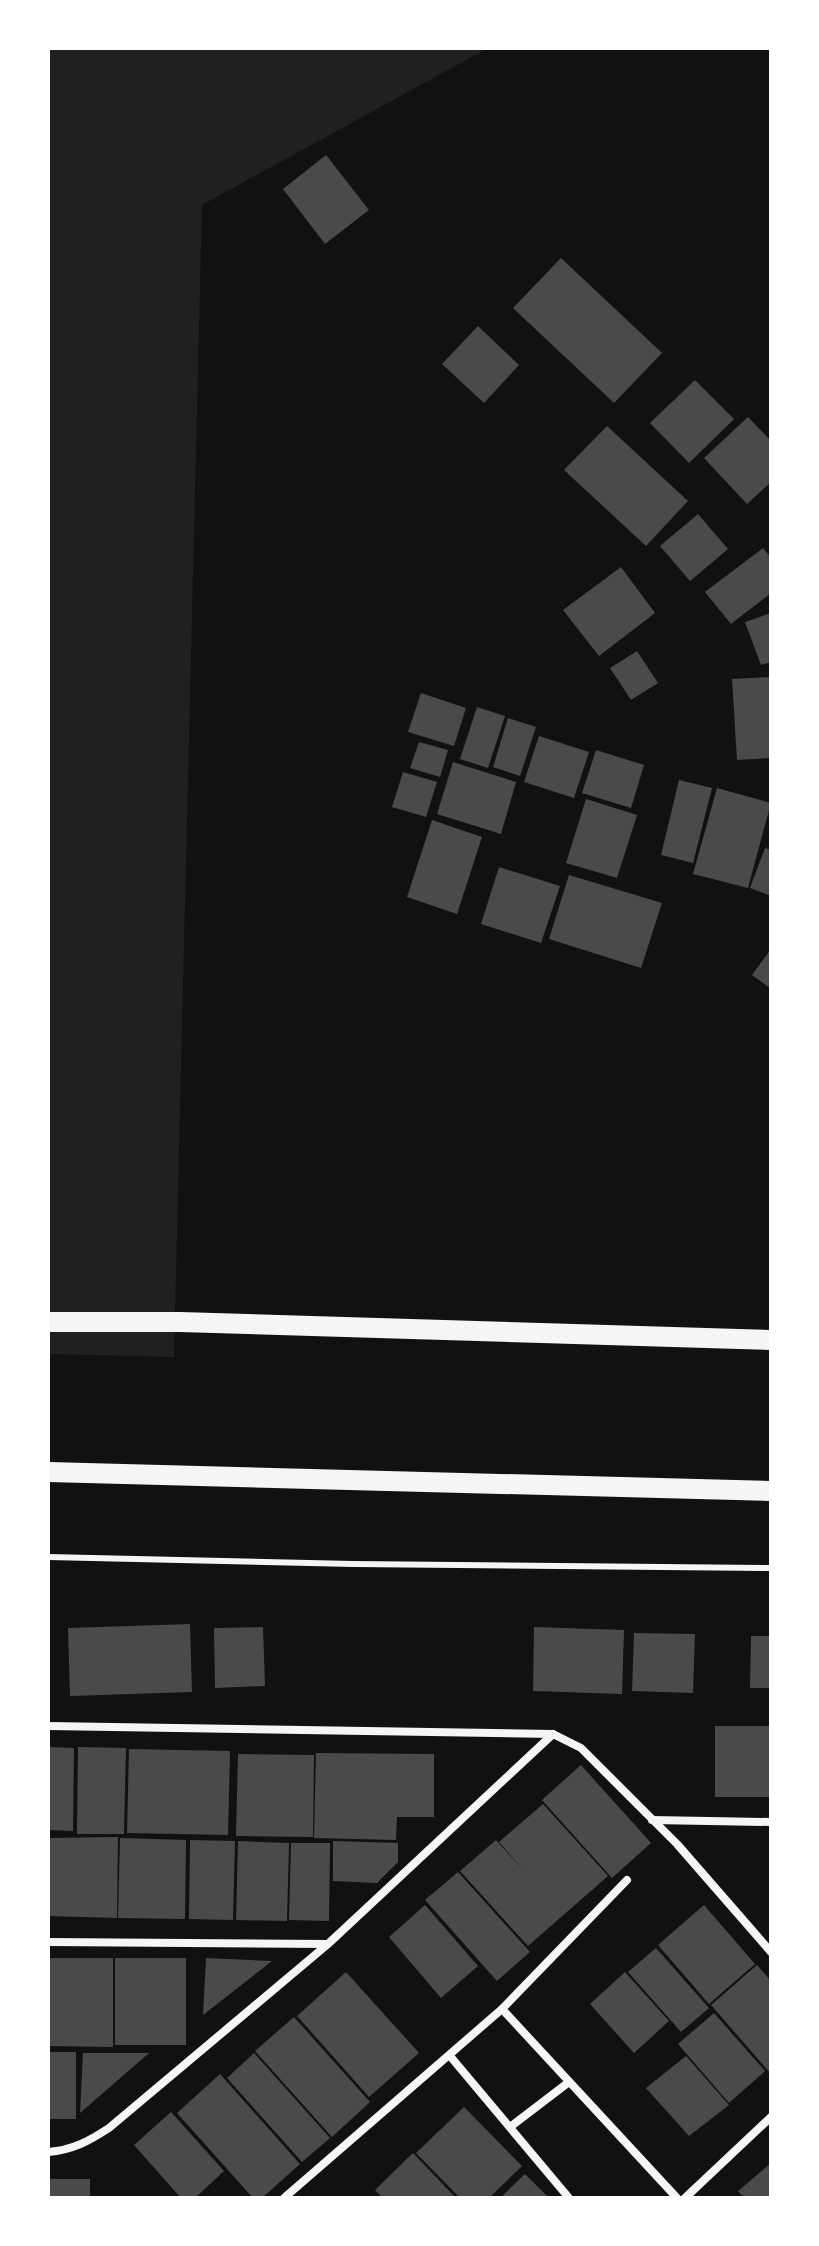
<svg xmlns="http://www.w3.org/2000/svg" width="819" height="2246" font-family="'DejaVu Sans',sans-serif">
<rect width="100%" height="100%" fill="#111"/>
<!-- green -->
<polygon fill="#202020" points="48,48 488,48 202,205 174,1357 48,1354"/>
<!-- building -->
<g fill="#4a4a4a">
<polygon points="326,155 369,210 325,244 283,189"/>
<polygon points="561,258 662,353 614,403 513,308"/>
<polygon points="478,326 519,365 484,403 442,364"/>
<polygon points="695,380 734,419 689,463 650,423"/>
<polygon points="748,417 771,441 771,482 747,504 704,458"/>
<polygon points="607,426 688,501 646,546 564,470"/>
<polygon points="698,514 728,549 690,581 660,546"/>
<polygon points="763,548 771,558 771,593 731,624 705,592"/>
<polygon points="621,567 655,613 599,656 563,610"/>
<polygon points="771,613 771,662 761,665 745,622"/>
<polygon points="637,651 658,683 631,700 610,668"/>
<polygon points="771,677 771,758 737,760 732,679"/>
<polygon points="421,693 466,708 454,746 408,732"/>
<polygon points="477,707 505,716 488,768 460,759"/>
<polygon points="508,718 536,727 520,776 493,767"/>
<polygon points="539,736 589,752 574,798 524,782"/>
<polygon points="419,742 448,750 440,777 410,768"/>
<polygon points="596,750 644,765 631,808 582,793"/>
<polygon points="453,762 516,782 501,834 437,814"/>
<polygon points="403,772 437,782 426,817 392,807"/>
<polygon points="679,780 712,788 693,863 661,855"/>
<polygon points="717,788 771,803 748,888 693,874"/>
<polygon points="586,799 637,815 617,878 566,863"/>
<polygon points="432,820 482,837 457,914 407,897"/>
<polygon points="765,848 771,850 771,896 750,888"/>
<polygon points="499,867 560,886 541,943 481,924"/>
<polygon points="569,875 662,903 641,968 549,939"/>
<polygon points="771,949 771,989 752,975"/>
<polygon points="190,1624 192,1692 70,1696 68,1628"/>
<polygon points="263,1627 265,1686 215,1688 214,1628"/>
<polygon points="534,1627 624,1630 622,1694 533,1691"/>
<polygon points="634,1633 695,1634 693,1693 632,1691"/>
<polygon points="751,1636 771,1636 771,1688 750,1688"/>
<rect x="715" y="1726" width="56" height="71"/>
<polygon points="48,1747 74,1748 73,1831 48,1830"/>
<polygon points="78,1747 126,1748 124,1834 77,1834"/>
<polygon points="129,1749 230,1751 228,1835 127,1833"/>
<polygon points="316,1753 434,1754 434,1817 397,1817 396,1840 314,1838"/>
<polygon points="238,1754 314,1755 313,1837 236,1836"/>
<polygon points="581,1765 651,1843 612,1878 542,1800"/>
<polygon points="543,1804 608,1876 528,1946 460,1871 496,1840 525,1872 499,1842"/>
<polygon points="118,1837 117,1918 48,1916 48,1838"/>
<polygon points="120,1838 186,1840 185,1919 118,1918"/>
<polygon points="190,1840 235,1841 233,1920 189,1919"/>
<polygon points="238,1841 289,1843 287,1921 236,1920"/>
<polygon points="333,1841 398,1843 398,1862 377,1883 333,1881"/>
<polygon points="291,1843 330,1843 329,1921 289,1920"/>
<polygon points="458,1872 530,1952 497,1981 425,1900"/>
<polygon points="425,1905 478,1966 441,1998 389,1937"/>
<polygon points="704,1905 755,1964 709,2004 658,1945"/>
<polygon points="656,1948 709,2008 681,2032 628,1972"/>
<polygon points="48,1958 113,1958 113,2047 48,2046"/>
<rect x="115" y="1958" width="71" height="87"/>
<polygon points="206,1958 272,1961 203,2015"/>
<polygon points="757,1965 771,1981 771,2074 711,2005"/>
<polygon points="346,1972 419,2053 369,2097 297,2016"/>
<polygon points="625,1972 669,2021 634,2053 590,2004"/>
<polygon points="714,2013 765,2071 729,2103 678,2044"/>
<polygon points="294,2017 370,2102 332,2137 255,2051"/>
<rect x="48" y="2052" width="28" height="67"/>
<polygon points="83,2053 149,2053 80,2113"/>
<polygon points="254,2053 330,2138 302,2162 227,2078"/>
<polygon points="686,2056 729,2105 689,2136 646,2088"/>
<polygon points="220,2074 300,2164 262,2198 253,2198 177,2113"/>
<polygon points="464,2107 522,2166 489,2198 460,2198 416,2153"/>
<polygon points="171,2112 224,2171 195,2198 181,2198 134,2145"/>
<polygon points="413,2153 456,2198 383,2198 375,2190"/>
<polygon points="771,2163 771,2198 744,2198 738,2191"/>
<polygon points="525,2174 549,2198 500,2198"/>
<rect x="48" y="2179" width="42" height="19"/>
</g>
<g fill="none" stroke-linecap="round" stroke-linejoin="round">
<!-- service -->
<polyline stroke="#f5f5f5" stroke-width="6" points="48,1557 353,1564 771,1568"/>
<!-- minor -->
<g stroke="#f5f5f5" stroke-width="8">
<polyline points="48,1726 553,1734 581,1748 677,1844 771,1952"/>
<polyline points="652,1820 771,1822"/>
<polyline points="48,1942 327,1944"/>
<polyline points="502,2009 677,2198"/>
<polyline points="450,2056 569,2198"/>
<polyline points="510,2127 569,2082"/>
<path d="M48,2152C73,2150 89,2141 109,2128L328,1944L553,1734"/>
<polyline points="284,2198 502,2009 627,1880"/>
<polyline points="685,2198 771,2117"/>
</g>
<!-- primary -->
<g stroke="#f5f5f5" stroke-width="20">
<polyline points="48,1322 180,1322 771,1340"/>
<polyline points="48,1472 771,1491"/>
</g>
</g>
<!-- border -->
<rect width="819" height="2246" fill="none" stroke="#ffffff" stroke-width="100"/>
</svg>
